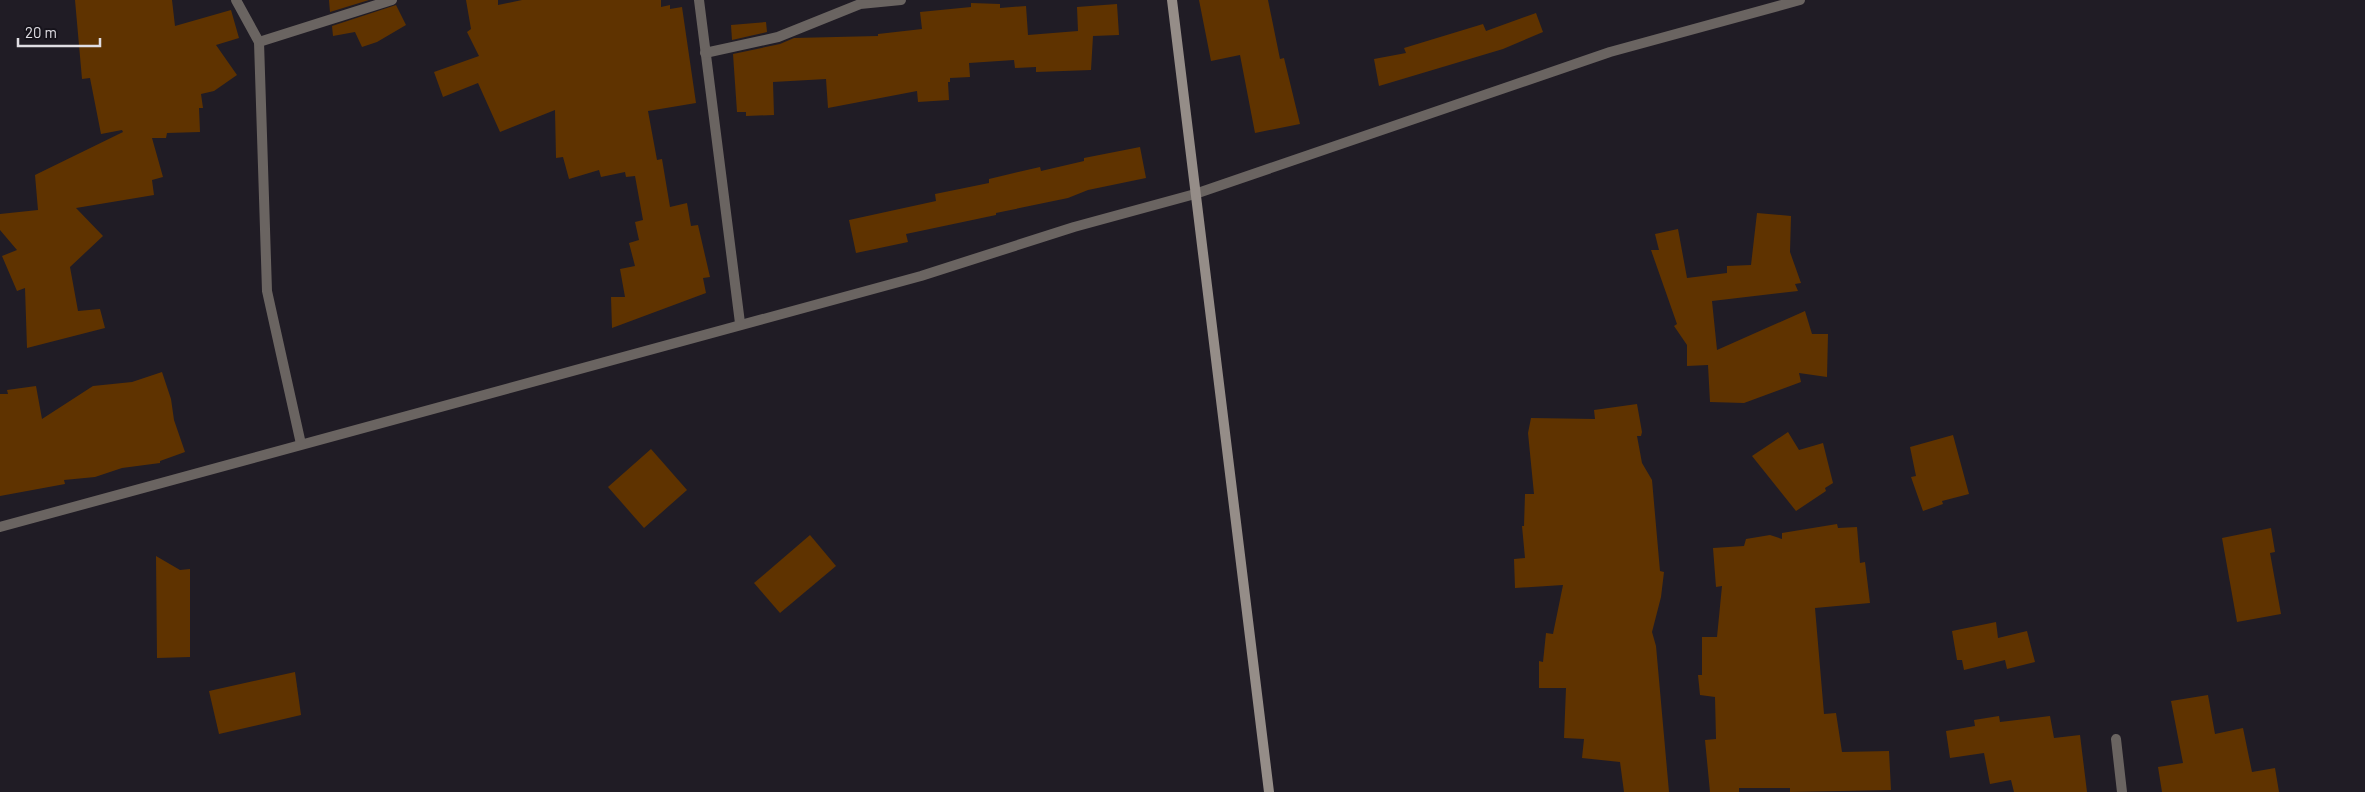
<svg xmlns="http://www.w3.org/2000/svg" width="2365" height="792" font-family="Barlow,sans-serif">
<rect width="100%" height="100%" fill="#201c25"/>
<!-- building -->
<g fill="#5f3300">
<polygon points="75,0 172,0 175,26 231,10 239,38 216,45 237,75 214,91 201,94 203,108 199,108 200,132 167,133 166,138 152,138 163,177 152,180 154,195 76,208 103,236 70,267 78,311 100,309 105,328 27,348 25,288 17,291 2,256 17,250 0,230 0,214 38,210 35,175 123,132 122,130 101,134 90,78 82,79"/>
<polygon points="329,0 369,0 330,12"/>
<polygon points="466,0 498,0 498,5 522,0 661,0 661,7 670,5 670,9 682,7 696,103 648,111 657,160 662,159 670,207 687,203 691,226 698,225 710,277 703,278 706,293 612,328 611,297 625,297 620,269 635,266 629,243 639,240 635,222 643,220 635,176 626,177 625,172 601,177 599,170 569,179 563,157 556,158 555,110 500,132 478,83 443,97 434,72 479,56 467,32 471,29"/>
<polygon points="1199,0 1268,0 1280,59 1284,58 1300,124 1255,133 1240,55 1211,61"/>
<polygon points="971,3 1000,4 1000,8 1026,6 1028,35 1078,31 1077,7 1117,4 1119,35 1093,36 1091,70 1036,72 1036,67 1015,68 1014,60 969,63 970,77 950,78 950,82 948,82 949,100 918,102 917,91 828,108 826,79 773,82 774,115 746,116 746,112 737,112 733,54 780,44 794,38 878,36 878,34 922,29 920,12 971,7"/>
<polygon points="396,5 406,25 377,42 362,47 355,32 333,36 332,26"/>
<polygon points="1536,13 1543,32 1503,49 1379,86 1374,59 1406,53 1404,48 1483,24 1486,31"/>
<polygon points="766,22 767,32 732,40 731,25"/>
<polygon points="1140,147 1146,178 1088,190 1068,198 996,213 996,215 906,234 908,242 856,253 849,220 936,201 935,194 989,183 989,179 1014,173 1040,167 1041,171 1084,161 1084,158"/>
<polygon points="1757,213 1791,216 1790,252 1801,283 1795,284 1798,291 1712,301 1717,350 1805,311 1812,334 1828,334 1827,377 1799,373 1801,382 1744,403 1710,402 1708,365 1687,366 1687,345 1674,326 1677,324 1651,250 1659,250 1655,234 1678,229 1687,278 1727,273 1727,266 1751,265"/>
<polygon points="162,372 171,399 174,420 185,452 160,461 160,463 122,468 95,477 64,480 65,484 0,496 0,394 8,394 7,390 36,386 42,419 93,386 132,382"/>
<polygon points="1637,404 1642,432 1641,436 1637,436 1642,463 1652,480 1660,571 1664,572 1661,597 1652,632 1656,646 1669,792 1624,792 1620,762 1582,758 1584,739 1564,738 1566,688 1539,688 1539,661 1543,662 1546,633 1553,634 1563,585 1515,588 1514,559 1525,558 1522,526 1524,526 1525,494 1534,494 1528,433 1531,418 1595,419 1594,410"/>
<polygon points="1788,432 1799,450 1823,443 1833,483 1825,488 1826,491 1796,511 1752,456"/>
<polygon points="1953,435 1969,494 1942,501 1943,504 1923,511 1911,477 1916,476 1910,447"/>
<polygon points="651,449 687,490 644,528 608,487"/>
<polygon points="1837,524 1838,528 1857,527 1860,563 1865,562 1870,603 1815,608 1824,714 1836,713 1842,752 1889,751 1891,790 1790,792 1790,788 1739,788 1739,792 1710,792 1705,740 1716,739 1715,697 1700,695 1698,675 1702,675 1702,637 1717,637 1722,586 1716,587 1713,548 1744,546 1746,539 1770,535 1782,539 1782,533"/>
<polygon points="2271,528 2275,552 2270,553 2281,614 2237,622 2222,538"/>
<polygon points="810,535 836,566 780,613 754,583"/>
<polygon points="156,556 180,570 190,569 190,657 157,658"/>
<polygon points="1996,622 1998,638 2027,631 2035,662 2007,669 2005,660 1964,670 1962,660 1957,660 1952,631"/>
<polygon points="295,672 301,715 219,734 209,691"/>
<polygon points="2208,695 2215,734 2243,728 2252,772 2275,768 2279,792 2162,792 2158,767 2183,763 2171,701"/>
<polygon points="1999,716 2000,722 2050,716 2054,738 2080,735 2087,792 2014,792 2011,780 1990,784 1984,753 1950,758 1946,731 1975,726 1974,720"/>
</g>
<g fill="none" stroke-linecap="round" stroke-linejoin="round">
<!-- street -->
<g stroke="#6a6461" stroke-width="10">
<polyline points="236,0 259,42 267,291 301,444"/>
<polyline points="699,0 740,323"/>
<polyline points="259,42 392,0"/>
<polyline points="705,53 778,37 860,4 901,0"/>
<polyline points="0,527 921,276 1074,227 1195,194 1610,52 1800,0"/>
<polyline points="2116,739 2122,792"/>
</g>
<!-- secondary -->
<polyline stroke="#958d88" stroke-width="10" points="1172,0 1269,792"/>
</g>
<!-- scale -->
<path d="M18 38v8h82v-8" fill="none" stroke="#e0dee4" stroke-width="2.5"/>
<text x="25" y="38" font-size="15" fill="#e0dee4" stroke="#16131b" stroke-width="4" paint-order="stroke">20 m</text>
</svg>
